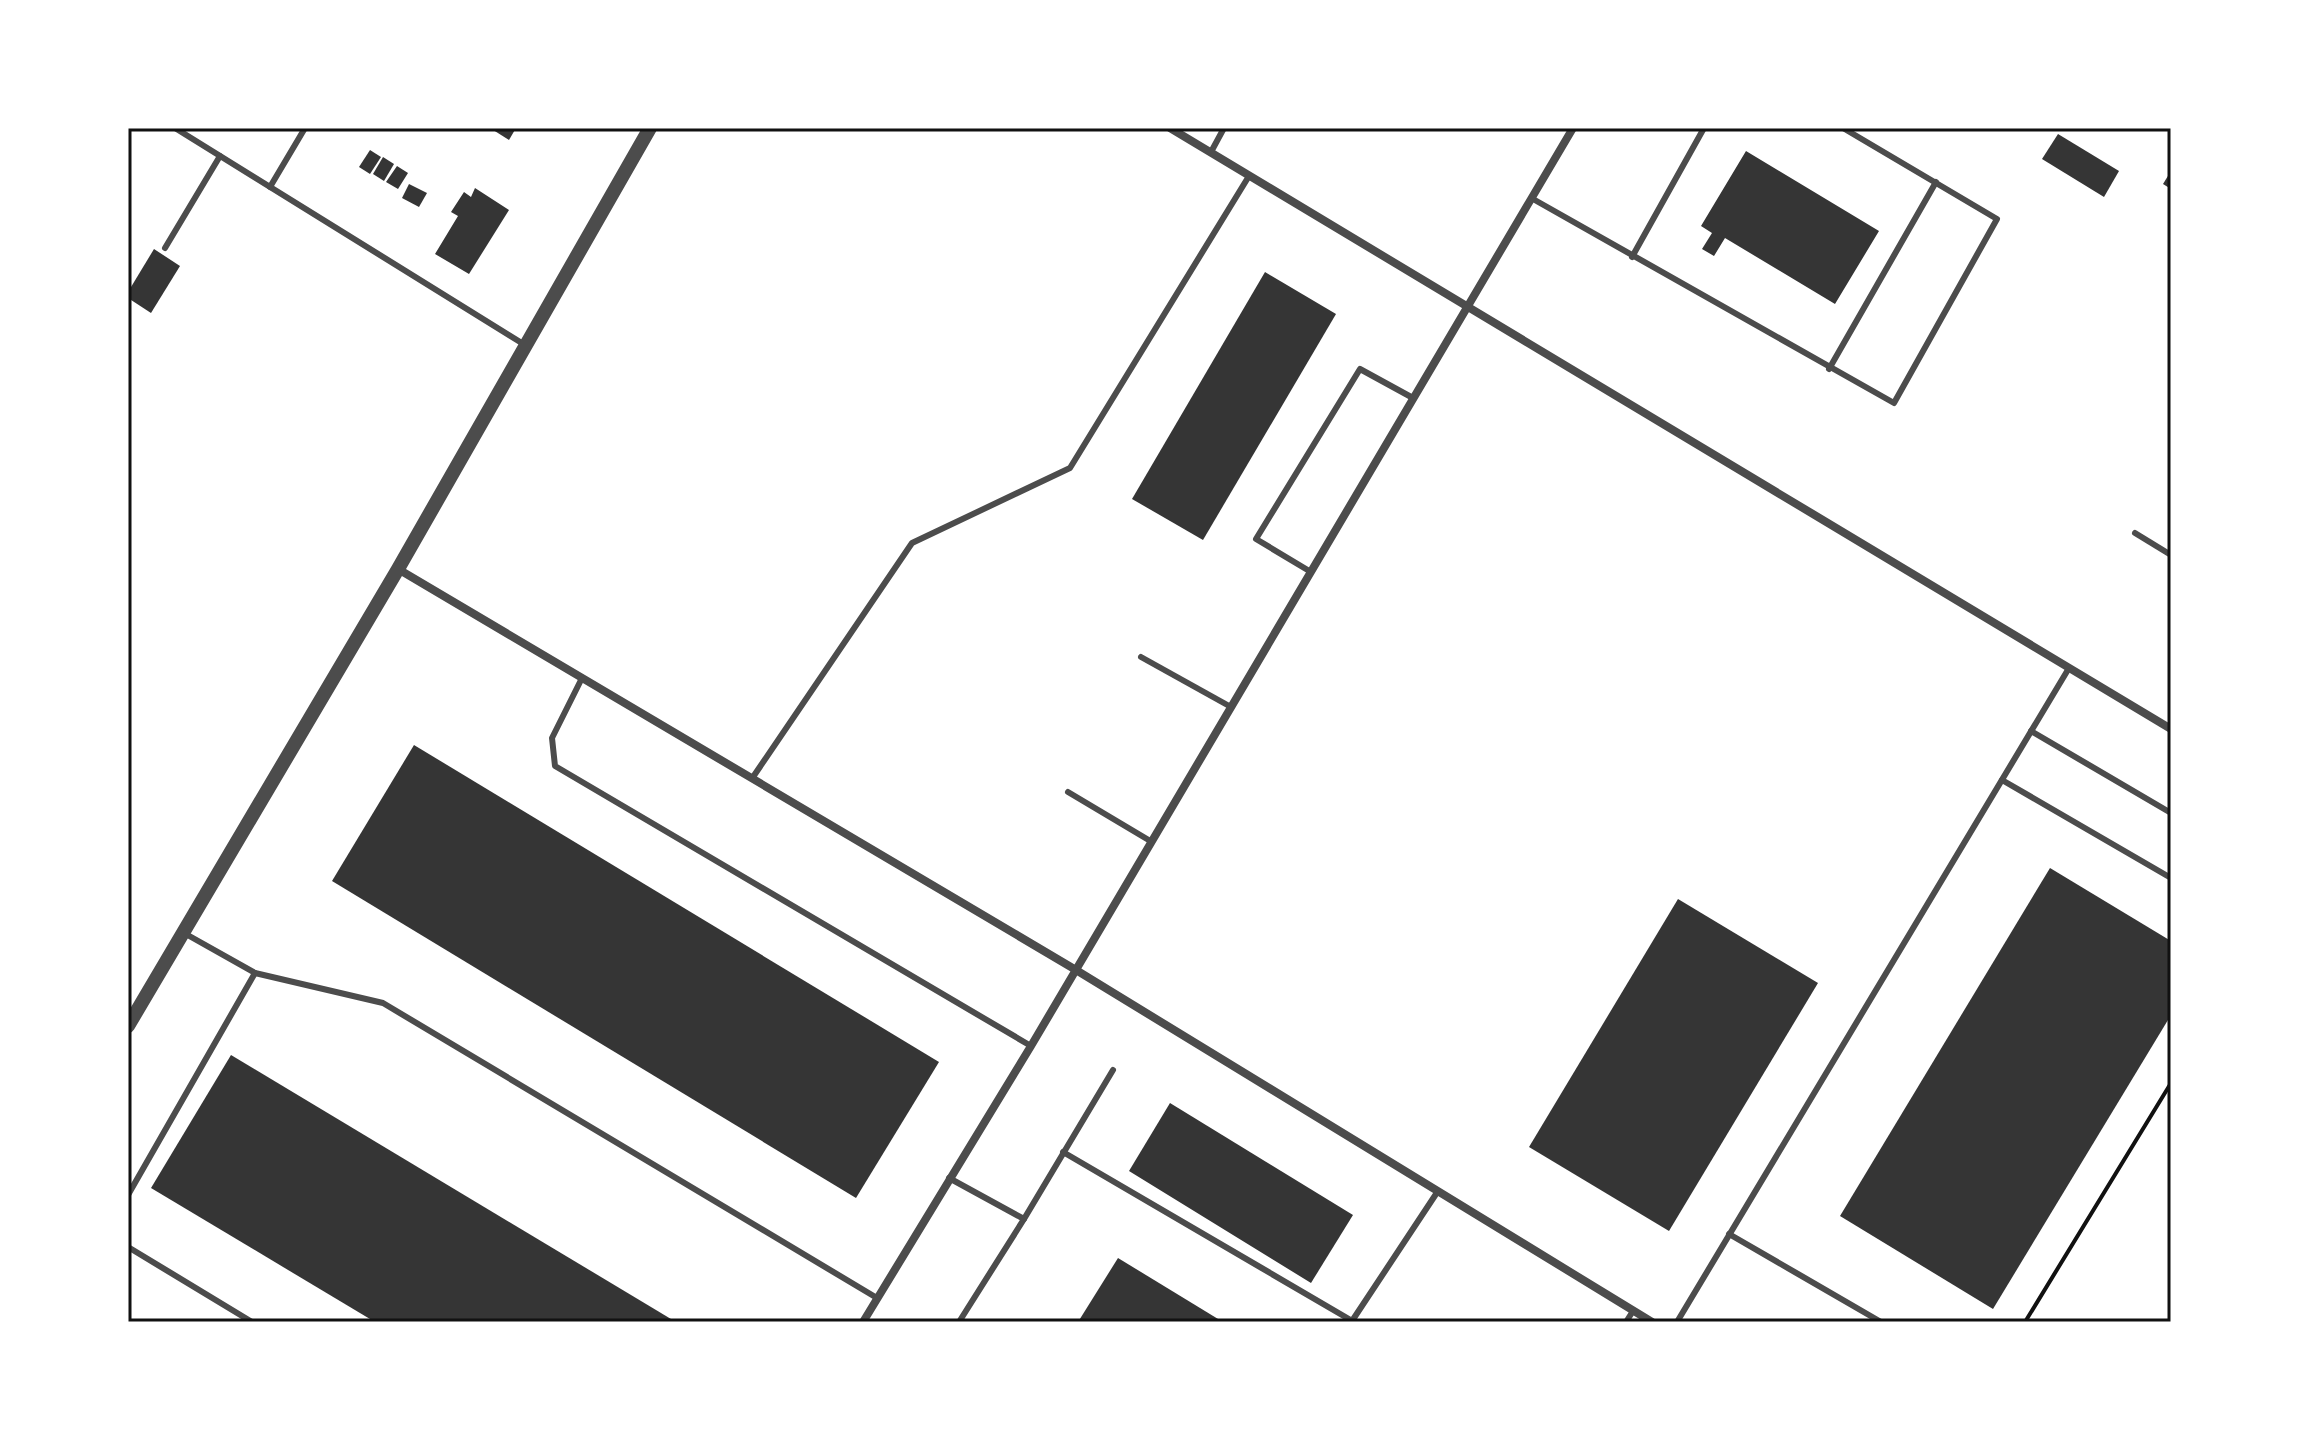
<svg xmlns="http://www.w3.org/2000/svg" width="2299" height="1450" font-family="'Source Sans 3',sans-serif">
<rect width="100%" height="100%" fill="#fff"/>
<!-- building -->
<g fill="#353535">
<polygon points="490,128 516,128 509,140"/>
<polygon points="2058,134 2119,171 2104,197 2042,159"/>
<polygon points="370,150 381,157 370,174 359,167"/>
<polygon points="1746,151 1879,231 1835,304 1725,238 1714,256 1702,249 1712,233 1701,226"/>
<polygon points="383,157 394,164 384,181 373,174"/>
<polygon points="397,166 408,173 398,189 386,182"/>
<polygon points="2171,171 2171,189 2163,184"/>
<polygon points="409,184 427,193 419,207 402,198"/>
<polygon points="475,188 509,210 469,274 435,254 458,216 451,212 464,192 471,197"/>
<polygon points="154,249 180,266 151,313 128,298 128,292"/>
<polygon points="1265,272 1336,314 1203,540 1132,499"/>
<polygon points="414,745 939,1062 856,1198 332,881"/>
<polygon points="2050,868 2171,941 2171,1015 1993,1309 1840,1216"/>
<polygon points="1678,899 1818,983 1669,1231 1529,1147"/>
<polygon points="231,1055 676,1322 375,1322 151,1188"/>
<polygon points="1170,1103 1353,1215 1311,1283 1129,1171"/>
<polygon points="1118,1258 1223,1322 1078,1322"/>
</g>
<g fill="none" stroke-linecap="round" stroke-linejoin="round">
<!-- path -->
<polyline stroke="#111" stroke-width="4" points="2025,1322 2171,1083"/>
<!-- service -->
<g stroke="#4c4c4c" stroke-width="6">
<polyline points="175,128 525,345"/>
<polyline points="1211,152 1224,128"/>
<polyline points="270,187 305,128"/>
<polyline points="1533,199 1894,403 1997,219 1843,128"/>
<polyline points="165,248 220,156"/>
<polyline points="1632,257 1704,128"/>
<polyline points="1829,369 1936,182"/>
<polyline points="2135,533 2171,555"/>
<polyline points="1311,572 1256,539 1360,369 1413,398"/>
<polyline points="1141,657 1231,707"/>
<polyline points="582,678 552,738 555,766 1031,1046"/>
<polyline points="2031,731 2171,813"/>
<polyline points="753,777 912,543 1070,468 1249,176"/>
<polyline points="2002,780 2171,878"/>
<polyline points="1068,792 1152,842"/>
<polyline points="184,933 255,973 383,1003 877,1298"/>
<polyline points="1063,1152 1354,1322"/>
<polyline points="949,1178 1024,1219 959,1322"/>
<polyline points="128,1195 255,973"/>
<polyline points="1024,1219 1113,1070"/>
<polyline points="1729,1234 1881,1322"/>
<polyline points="128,1247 252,1322"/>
<polyline points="1352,1321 1438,1191"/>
<polyline points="1626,1322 1633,1311"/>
<polyline points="1677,1322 2069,668"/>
</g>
<!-- minor -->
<g stroke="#4c4c4c" stroke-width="8">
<polyline points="1170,128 2171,729"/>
<polyline points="398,569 1076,970 1652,1322"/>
<polyline points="863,1322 1031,1046 1573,128"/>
</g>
<!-- tertiary -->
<polyline stroke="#4c4c4c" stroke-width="14" points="128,1026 398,569 650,128"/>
</g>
<!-- border -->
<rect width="2299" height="1450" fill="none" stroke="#ffffff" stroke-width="260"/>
<rect x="130" y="130" width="2039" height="1190" fill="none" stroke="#111" stroke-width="3"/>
</svg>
